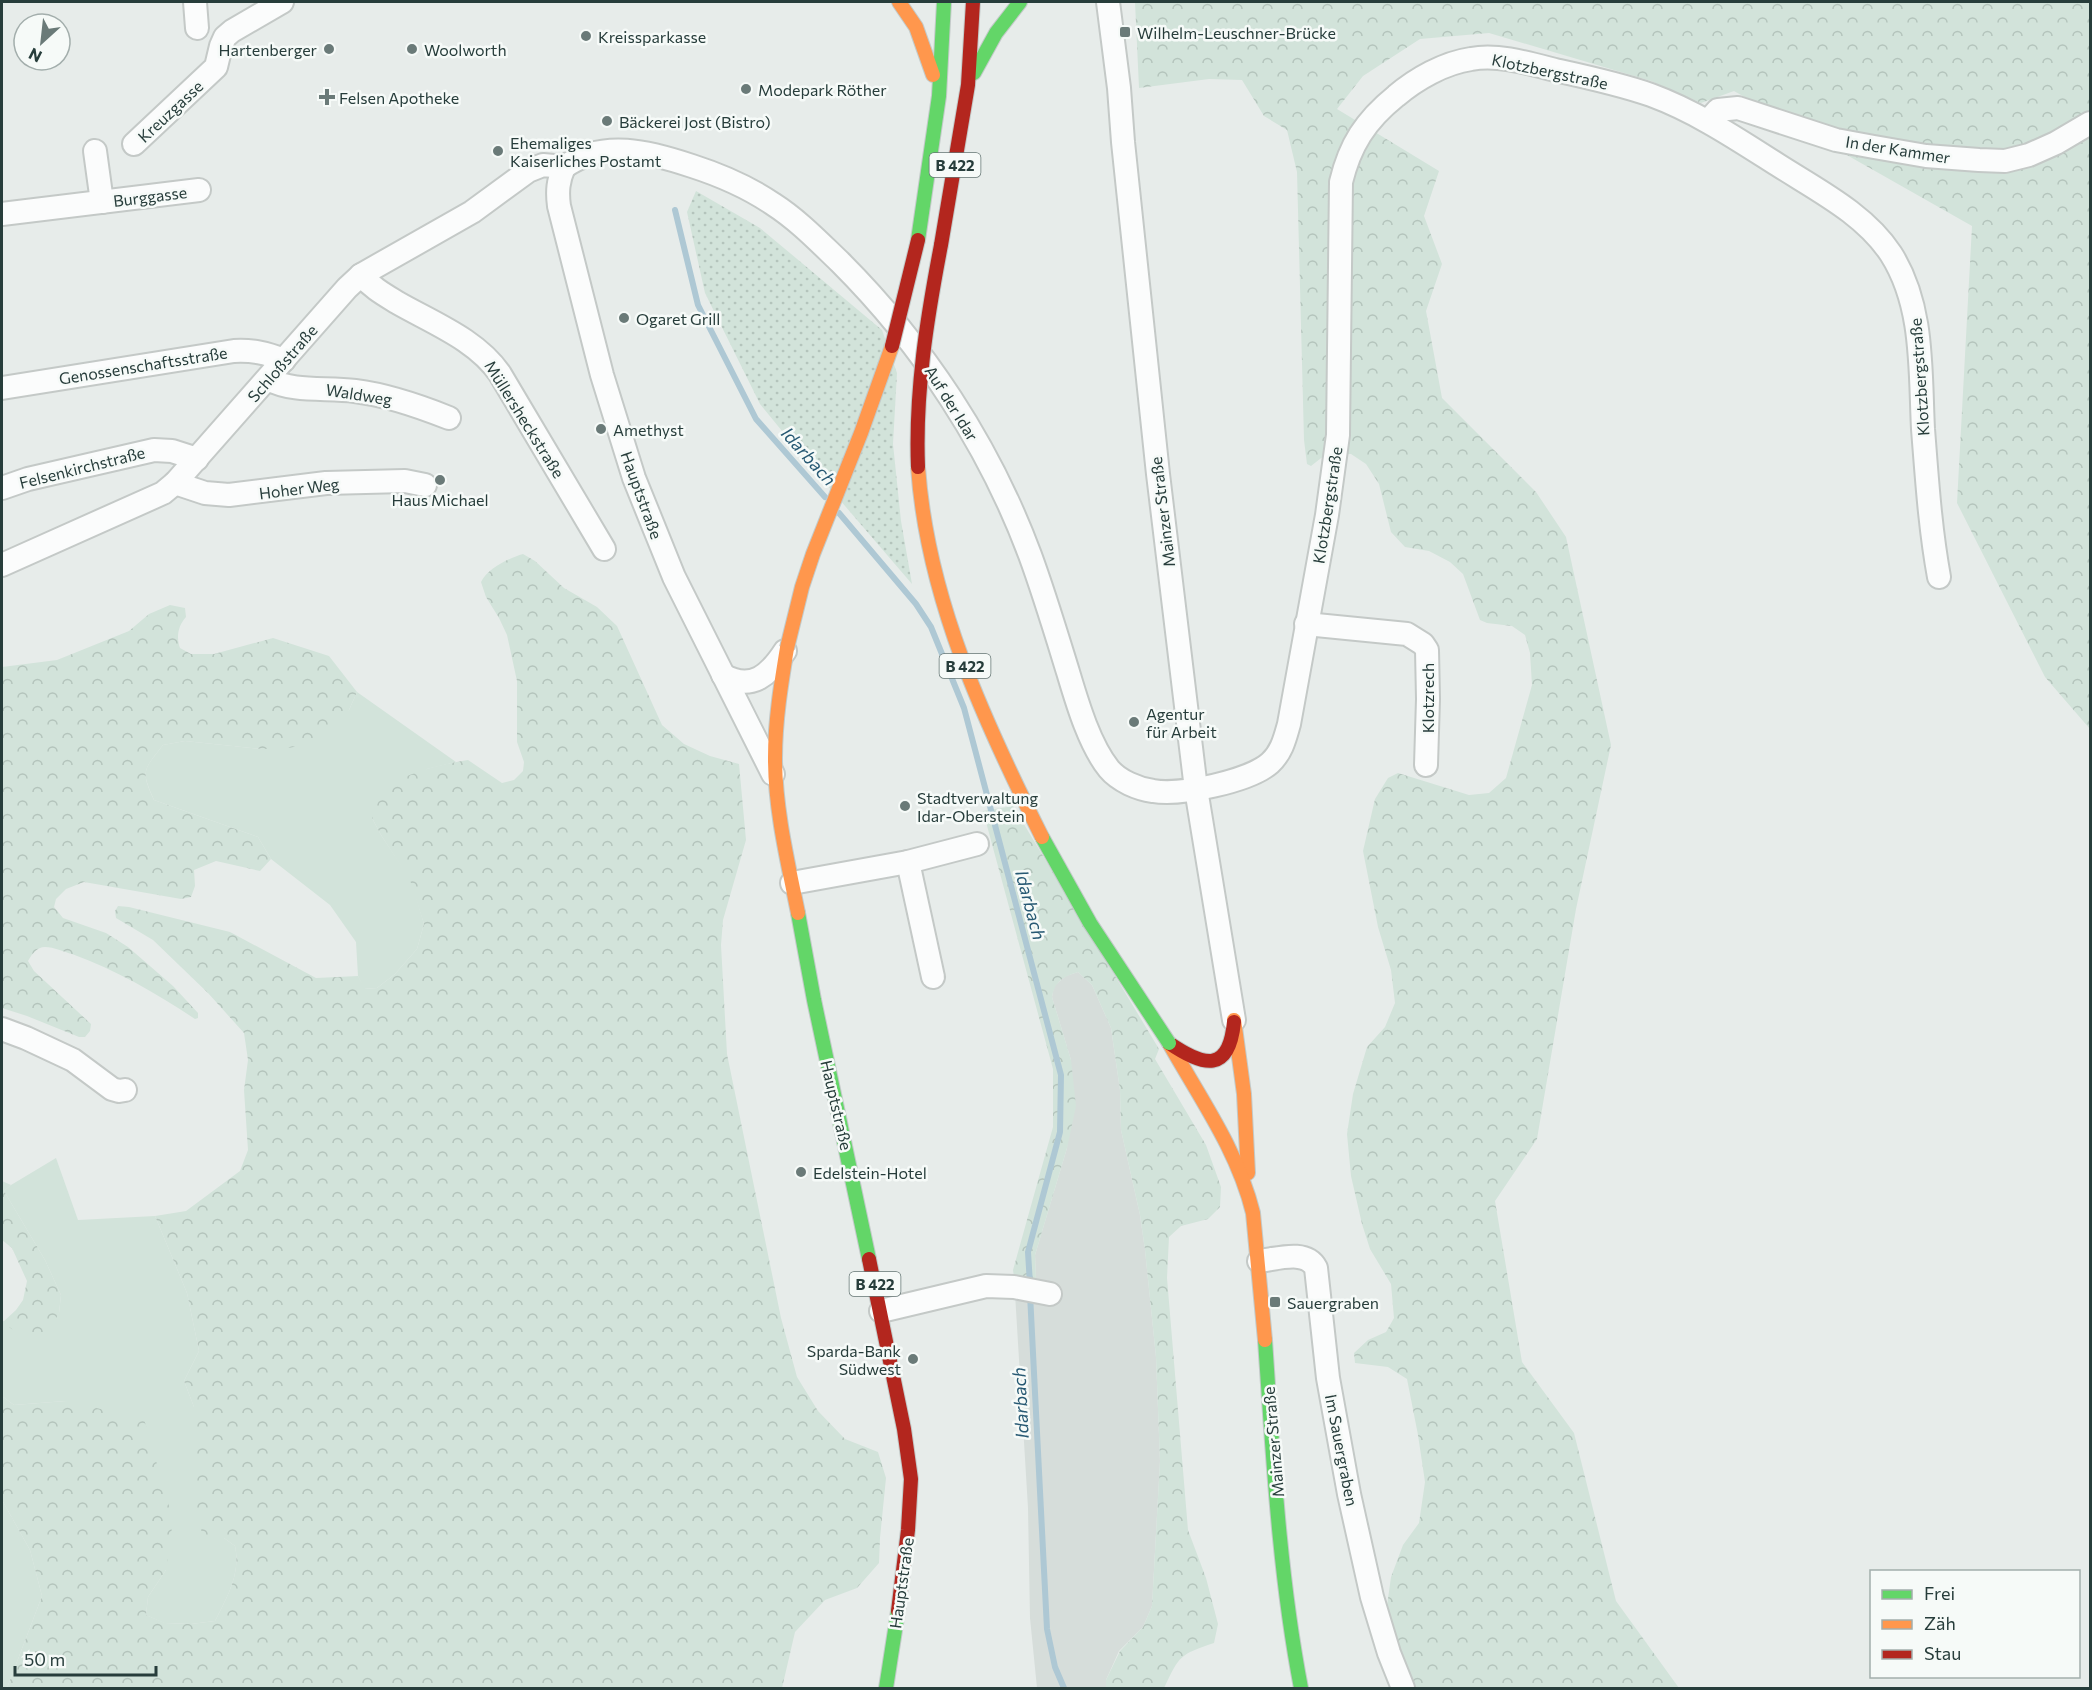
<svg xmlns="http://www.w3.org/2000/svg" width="2092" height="1690" font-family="Commissioner,sans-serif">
<defs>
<pattern id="forest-crowns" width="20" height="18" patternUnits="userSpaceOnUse" patternTransform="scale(1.5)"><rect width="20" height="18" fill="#d2e3da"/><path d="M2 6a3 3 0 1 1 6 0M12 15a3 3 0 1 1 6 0" fill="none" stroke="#b4c4bc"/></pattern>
<pattern id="park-dots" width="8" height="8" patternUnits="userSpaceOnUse" patternTransform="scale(1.5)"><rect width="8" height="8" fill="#d2e3da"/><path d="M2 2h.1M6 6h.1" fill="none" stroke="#b4c4bc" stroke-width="1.8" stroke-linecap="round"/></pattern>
</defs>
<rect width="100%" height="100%" fill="#e7ecea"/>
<!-- built -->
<polygon fill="#d6ddda" points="1078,972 1092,985 1111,1028 1120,1090 1121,1130 1140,1215 1145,1250 1156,1357 1160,1461 1152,1606 1143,1627 1119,1651 1106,1680 1106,1688 1037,1688 1030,1618 1028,1508 1014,1277 1036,1279 1035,1255 1067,1148 1071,1060 1052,997 1054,986 1066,976"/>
<!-- grass -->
<g fill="#d2e3da">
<path d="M357,692L456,762L427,769L372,818L381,835L411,880L424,924L417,949L395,974L377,988L364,989L358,976L356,942L330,905L271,859L258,837L154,800C140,769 144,770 163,745L185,741L262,749L349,710Z"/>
<path d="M56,1158L78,1220L155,1216L187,1293L199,1351L184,1381L194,1407L195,1438L224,1538L235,1546C241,1574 227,1597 215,1621L191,1624L164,1623L146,1615L148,1597L166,1570L66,1401L14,1405L2,1396V1320L24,1338L59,1313L61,1295L45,1260L4,1191L11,1185Z"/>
<polygon points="2,1500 30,1550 42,1596 7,1688 2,1688"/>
</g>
<!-- forest -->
<g fill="url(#forest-crowns)">
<polygon points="1135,2 2090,2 2090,729 2045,677 1957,503 1972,226 1734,91 1701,103 1651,81 1489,33 1420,39 1363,76 1337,109 1439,171 1424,216 1442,264 1426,311 1442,398 1536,492 1566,537 1611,745 1576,909 1537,1139 1495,1201 1522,1362 1574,1433 1616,1601 1679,1688 1413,1688 1386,1613 1391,1577 1403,1545 1419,1523 1425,1482 1418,1435 1407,1379 1388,1367 1355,1363 1354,1353 1368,1340 1386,1332 1394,1318 1391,1284 1370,1249 1362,1224 1351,1176 1347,1134 1353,1094 1367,1047 1385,1027 1395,1003 1391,970 1378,927 1363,851 1375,799 1388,778 1398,773 1469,795 1489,793 1506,778 1532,685 1530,653 1525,635 1512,626 1487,623 1480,620 1463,574 1450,562 1429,551 1405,547 1391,532 1379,484 1366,464 1351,454 1325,455 1311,466 1307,464 1304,440 1297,172 1287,130 1264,116 1242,80 1209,79 1139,88"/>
<path d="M523,554L535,561L564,588L597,607L617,626L662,725L684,744L710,756L739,764L746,840L723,920L721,945L727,1054L781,1318L797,1377L818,1411L845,1439L878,1452L886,1478L880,1538L879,1563L857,1588L825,1600L795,1632L782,1688H7L42,1596L30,1550L2,1500V1396L14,1405L66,1401L144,1419L173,1520L166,1570L148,1597L146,1615L165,1623L191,1624L215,1621C227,1597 241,1574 235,1546L224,1538L203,1535L197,1519L193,1490L194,1407L184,1381L199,1351L187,1293L155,1216L186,1211L240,1171L248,1150L244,1090L248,1060L244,1033L208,993L153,940L116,918L115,911L118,906L129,907L230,932L316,978L358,976L365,989L377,988L395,974L417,949L424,924L410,880L381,835L372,818C375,811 377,802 381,796C395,773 444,764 468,760L502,783L514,780L523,771L524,762L517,742V681L507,635L499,618L486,597L481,582C488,568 509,558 523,554Z"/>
<path d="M170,605L185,608L186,617C178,626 176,637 180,648L191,654H214L273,638L329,656L357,692L349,710L332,733L311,744L288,748L262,749L185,741L163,745C144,770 140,770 154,800L258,837L271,859L260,871L216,861L194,870L195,886L191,897L181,899L84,882L66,889L56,899L54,907L63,918L106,933L128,947L173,986L198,1013V1018L195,1019C156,993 116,970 72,954C64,952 54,947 45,947C37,947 32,954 28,961L34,971L91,1024L90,1031L85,1037H79L27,1016L2,1008V667L57,660L129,631L149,614Z"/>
<path d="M1013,806L1159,1049L1155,1059L1206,1145L1221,1187L1220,1207L1208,1219L1181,1226L1169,1237L1167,1278L1188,1530L1206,1578L1218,1624L1214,1643C1179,1655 1180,1655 1164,1688H1106V1680L1120,1651L1143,1627L1152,1606L1160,1461L1156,1357L1145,1250L1140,1215L1121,1130L1120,1090L1111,1028L1092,985L1078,972C1063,977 1055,981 1052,997L1071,1060L1076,1106L1067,1148L1035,1255L1036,1279L1014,1277L1013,1270L1053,1127V1069L983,811Z"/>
<polygon points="2,1181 11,1185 4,1191 45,1260 61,1295 59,1313 49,1330 24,1339 3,1322 16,1310 23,1300 27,1281 12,1248 2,1240"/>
</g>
<!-- park -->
<polygon fill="url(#park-dots)" points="696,191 760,228 882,330 897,373 893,444 901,521 912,584 809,464 760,404 705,293 687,212"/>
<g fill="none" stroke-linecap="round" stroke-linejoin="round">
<!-- stream -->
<g stroke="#aec8d4" stroke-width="6">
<polyline points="675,210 698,305 756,419 825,497"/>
<polyline points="839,513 916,604 931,627 964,708 1061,1075 1060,1132 1028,1252 1030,1284"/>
<polyline points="1030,1294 1047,1629 1055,1667 1064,1688"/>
</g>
<defs>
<g id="street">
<polyline points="195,2 197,28"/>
<polyline points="1108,2 1119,88 1123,142 1158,474 1196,789 1234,1020"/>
<polyline points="1708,121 1718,110 1738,108 1836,140 1874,147 1926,156 1979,160 2005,161 2029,155 2056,143 2090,123"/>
<polyline points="134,144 216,67 221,46 225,37 232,31 282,2"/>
<polyline points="95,151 102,202"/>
<path d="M564,167C603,139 650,152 692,166C720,175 748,187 773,204C798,220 819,242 840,262C923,345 989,445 1030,555C1044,593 1056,633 1068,672C1077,702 1089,744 1109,769C1119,781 1138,789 1153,791C1180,796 1250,781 1270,763C1282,752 1285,738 1289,724L1327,515L1338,435L1341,182C1350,145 1365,121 1396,96C1416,79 1444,63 1471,59C1498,54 1528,63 1555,70C1587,77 1620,84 1651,95C1697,112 1737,139 1778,165C1817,190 1865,214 1891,254C1924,306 1920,370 1923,429C1927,479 1930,528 1939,577"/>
<path d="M564,167C558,181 557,191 559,206L602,375L634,478L674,577L773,774"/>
<polyline points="2,214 199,190"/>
<path d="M361,275C372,288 385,295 398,303C433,323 477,340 500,374L604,549"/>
<path d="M268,379C294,393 326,387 355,391C388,395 419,406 449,418"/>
<path d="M2,388L234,351C253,350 266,353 284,360"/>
<polyline points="175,483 205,493 229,495 326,483 405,481 425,485"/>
<polyline points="2,488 28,479 154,450 172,451 197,459"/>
<polyline points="2,565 163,493 175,483 347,288 361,275 472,212 528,171 543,165 564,167"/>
<polyline points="1306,624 1407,634 1423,644 1427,650 1428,699 1426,765"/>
<path d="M723,675C752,692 770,674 785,651"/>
<polyline points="908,862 933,977"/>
<polyline points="792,883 908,862 977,844"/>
<polyline points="2,1029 26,1038 73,1060 112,1089 119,1091 125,1090"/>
<path d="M1259,1261C1277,1259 1306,1249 1316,1268L1328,1378L1349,1494L1372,1597L1389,1653L1403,1688"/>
<polyline points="881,1311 986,1286 1014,1287 1050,1294"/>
</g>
<g id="fast">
<polyline points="974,73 996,33 1020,2"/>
<polyline points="918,240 939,96 944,2"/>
<polyline points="798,913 814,1000 869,1259"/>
<path d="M1265,1340C1273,1456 1279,1574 1301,1688"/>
<polyline points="886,1688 898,1611"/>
</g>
<g id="slow">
<polyline points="899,2 916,27 933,75"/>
<path d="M787,648C781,684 775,721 775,758C775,810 788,863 798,913"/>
<polyline points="1234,1020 1244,1094 1248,1173"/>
<path d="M1169,1043C1200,1098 1238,1151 1253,1213L1265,1340"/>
</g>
<g id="jam">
<polyline points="941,245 968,85 973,2"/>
<path d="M1169,1043C1204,1067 1229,1073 1234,1022"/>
<polyline points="869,1259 904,1429 911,1479 908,1530 898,1611"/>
</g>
</defs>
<!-- street casing -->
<use href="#street" stroke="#c4c9c7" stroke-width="26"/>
<!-- fast casing -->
<use href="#fast" stroke="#c3cac9" stroke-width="16"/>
<!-- slow casing -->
<use href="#slow" stroke="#c3cac9" stroke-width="16"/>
<!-- jam casing -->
<use href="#jam" stroke="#c3cac9" stroke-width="16"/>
<!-- street -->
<use href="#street" stroke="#fbfcfc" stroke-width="22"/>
<!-- fast -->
<use href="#fast" stroke="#63d668" stroke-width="14"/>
<!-- slow -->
<use href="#slow" stroke="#ff974d" stroke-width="14"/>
<!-- jam -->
<use href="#jam" stroke="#b3261e" stroke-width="14"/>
<defs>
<polyline id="fast-bridge" points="1042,837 1090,923 1169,1043"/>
<g id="slow-bridge">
<path d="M918,467C927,598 984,721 1042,837"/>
<polyline points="787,648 802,587 813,554 861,433 892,346"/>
</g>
<g id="jam-bridge">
<polyline points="892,346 918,240"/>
<path d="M918,467C915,392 927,318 941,245"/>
</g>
</defs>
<!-- fast-bridge casing -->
<use href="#fast-bridge" stroke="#c3cac9" stroke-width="16" stroke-linecap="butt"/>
<!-- slow-bridge casing -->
<use href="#slow-bridge" stroke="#c3cac9" stroke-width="16" stroke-linecap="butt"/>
<!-- jam-bridge casing -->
<use href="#jam-bridge" stroke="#c3cac9" stroke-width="16" stroke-linecap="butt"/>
<!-- fast-bridge -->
<use href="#fast-bridge" stroke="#63d668" stroke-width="14"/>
<!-- slow-bridge -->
<use href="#slow-bridge" stroke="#ff974d" stroke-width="14"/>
<!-- jam-bridge -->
<use href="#jam-bridge" stroke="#b3261e" stroke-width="14"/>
</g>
<!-- markers -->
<g fill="#6a7a78" stroke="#f6faf8" stroke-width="2">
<rect x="1119" y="26" width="12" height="12" rx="3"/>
<circle cx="586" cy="36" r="6"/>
<circle cx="329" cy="49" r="6"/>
<circle cx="412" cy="49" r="6"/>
<circle cx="746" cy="89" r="6"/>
<path d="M324 88h6v6h6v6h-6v6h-6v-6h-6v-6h6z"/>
<circle cx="607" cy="121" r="6"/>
<circle cx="498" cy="151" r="6"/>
<circle cx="624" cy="318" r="6"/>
<circle cx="601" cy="429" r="6"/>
<circle cx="440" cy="480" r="6"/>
<circle cx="1134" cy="722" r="6"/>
<circle cx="905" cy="806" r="6"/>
<circle cx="801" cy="1172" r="6"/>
<rect x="1269" y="1296" width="12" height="12" rx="3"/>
<circle cx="913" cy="1359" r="6"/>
</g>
<g text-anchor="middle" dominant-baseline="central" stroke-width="5" stroke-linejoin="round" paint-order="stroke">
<!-- shield labels -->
<g fill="#f6faf8" stroke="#657674" stroke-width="1.5">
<rect x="929.5" y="153" width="51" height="24" rx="4.5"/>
<rect x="939.5" y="654" width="51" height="24" rx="4.5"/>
<rect x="849.5" y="1272" width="51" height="24" rx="4.5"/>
</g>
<g font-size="15" font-weight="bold" fill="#273d3b">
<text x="955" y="165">B 422</text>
<text x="965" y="666">B 422</text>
<text x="875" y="1284">B 422</text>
</g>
<!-- poi labels -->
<g font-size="16" fill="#273d3b" stroke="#f6faf8" text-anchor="start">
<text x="1137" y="32">Wilhelm-Leuschner-Brücke</text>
<text x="598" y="36">Kreissparkasse</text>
<text x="317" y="49" text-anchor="end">Hartenberger</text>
<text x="424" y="49">Woolworth</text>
<text x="758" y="89">Modepark Röther</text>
<text x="339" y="97">Felsen Apotheke</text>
<text x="619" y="121">Bäckerei Jost (Bistro)</text>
<text x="510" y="142">Ehemaliges<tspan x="510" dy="18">Kaiserliches Postamt</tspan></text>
<text x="636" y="318">Ogaret Grill</text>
<text x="613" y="429">Amethyst</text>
<text x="440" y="499" text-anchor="middle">Haus Michael</text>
<text x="1146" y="713">Agentur<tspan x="1146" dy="18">für Arbeit</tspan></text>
<text x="917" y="797">Stadtverwaltung<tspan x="917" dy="18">Idar-Oberstein</tspan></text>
<text x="813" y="1172">Edelstein-Hotel</text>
<text x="1287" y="1302">Sauergraben</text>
<text x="901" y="1350" text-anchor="end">Sparda-Bank<tspan x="901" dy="18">Südwest</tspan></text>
</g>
<!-- street labels -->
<g font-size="16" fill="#273d3b" stroke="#f6faf8">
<text transform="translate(1550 71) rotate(12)">Klotzbergstraße</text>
<text transform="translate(170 111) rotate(-43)">Kreuzgasse</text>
<text transform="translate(1898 149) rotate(9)">In der Kammer</text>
<text transform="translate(150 196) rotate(-7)">Burggasse</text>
<text transform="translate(282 363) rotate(-49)">Schloßstraße</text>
<text transform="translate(143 365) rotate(-9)">Genossenschaftsstraße</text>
<text transform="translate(1919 377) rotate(-94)">Klotzbergstraße</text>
<text transform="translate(359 394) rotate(9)">Waldweg</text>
<text transform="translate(952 403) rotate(58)">Auf der Idar</text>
<text transform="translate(525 419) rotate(58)">Müllersheckstraße</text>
<text transform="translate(82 467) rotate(-14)">Felsenkirchstraße</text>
<text transform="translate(299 488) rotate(-7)">Hoher Weg</text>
<text transform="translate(642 495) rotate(70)">Hauptstraße</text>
<text transform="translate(1327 505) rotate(-81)">Klotzbergstraße</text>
<text transform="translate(1162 512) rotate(-97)">Mainzer Straße</text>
<text transform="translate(1427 698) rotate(-90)">Klotzrech</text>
<text transform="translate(837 1105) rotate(77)">Hauptstraße</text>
<text transform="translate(1273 1442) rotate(-95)">Mainzer Straße</text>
<text transform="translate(1342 1450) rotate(79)">Im Sauergraben</text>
<text transform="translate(901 1583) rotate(-82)">Hauptstraße</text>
</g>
<!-- water labels -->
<g font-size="18" font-style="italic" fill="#275973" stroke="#f6faf8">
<text transform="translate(809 456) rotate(48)">Idarbach</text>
<text transform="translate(1031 905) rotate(75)">Idarbach</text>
<text transform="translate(1020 1403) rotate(-93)">Idarbach</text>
</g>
</g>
<!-- border -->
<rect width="2092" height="1690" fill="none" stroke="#273d3b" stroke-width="6"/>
<!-- legend -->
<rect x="1870" y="1570" width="210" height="108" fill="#f6faf8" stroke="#a3aeac" stroke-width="1.5"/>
<rect x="1882" y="1590" width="30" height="9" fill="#63d668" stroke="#a3aeac" stroke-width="1.5"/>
<text x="1924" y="1600" font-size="18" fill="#273d3b">Frei</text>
<rect x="1882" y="1620" width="30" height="9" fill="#ff974d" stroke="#a3aeac" stroke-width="1.5"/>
<text x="1924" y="1630" font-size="18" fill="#273d3b">Zäh</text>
<rect x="1882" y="1650" width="30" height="9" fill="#b3261e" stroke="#a3aeac" stroke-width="1.5"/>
<text x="1924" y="1660" font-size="18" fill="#273d3b">Stau</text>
<!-- north arrow -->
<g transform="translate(42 42) rotate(207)"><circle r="28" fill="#f6faf8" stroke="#a3aeac" stroke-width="1.5"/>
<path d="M0-4.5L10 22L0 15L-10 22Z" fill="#6a7a78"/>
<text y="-9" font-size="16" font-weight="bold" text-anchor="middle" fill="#273d3b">N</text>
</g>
<!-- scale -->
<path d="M15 1666v9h141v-9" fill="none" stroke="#273d3b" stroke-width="3"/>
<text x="24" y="1666" font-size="18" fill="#273d3b" stroke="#f6faf8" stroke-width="4.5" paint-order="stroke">50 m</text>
</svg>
